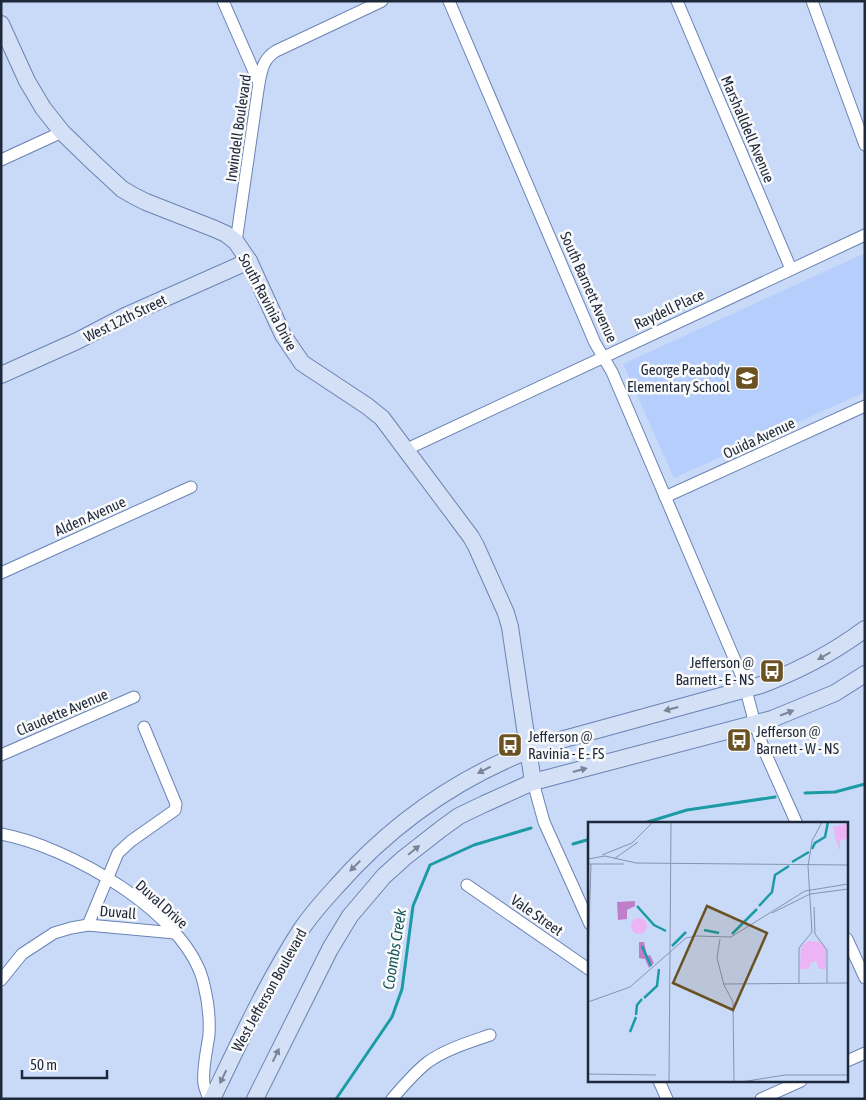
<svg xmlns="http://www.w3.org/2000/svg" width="866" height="1100" font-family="'Asap Condensed',sans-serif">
<rect width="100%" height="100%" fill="#c9daf9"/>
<!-- built -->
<polygon fill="#b5cefb" points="865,253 865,392 674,478 623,364"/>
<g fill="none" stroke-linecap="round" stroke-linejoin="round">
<!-- stream -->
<g stroke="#1d9ba4" stroke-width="3">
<polyline points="805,793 835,792 865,784"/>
<polyline points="641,824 687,810 775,797"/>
<polyline points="573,844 590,839"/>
<polyline points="336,1099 392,1017 402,989 413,906 430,865 474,845 531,828"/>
</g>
<defs>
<g id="street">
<polyline points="223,1 259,83"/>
<polyline points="449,1 595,343 612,372 743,679 755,724 764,750 797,824"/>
<polyline points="677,1 791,269"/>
<polyline points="812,1 865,145"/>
<polyline points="1,160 62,132"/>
<path d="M236,242L259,83C262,69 263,59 276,51L382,1"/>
<polyline points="405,450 865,235"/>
<polyline points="665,497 865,406"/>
<polyline points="1,573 191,487"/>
<polyline points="1,755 134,697"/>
<polyline points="533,782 544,822 590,924"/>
<path d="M1,834C68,846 189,914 204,985C208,1001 210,1018 209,1035C207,1049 202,1070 204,1084C205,1089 207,1094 209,1099"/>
<polyline points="467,885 590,970"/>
<polyline points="88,925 118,853 131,841 175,810 176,804 144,727"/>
<polyline points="847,939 865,978"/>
<polyline points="1,980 22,954 54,933 71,928 88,925 175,933"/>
<polyline points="847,1061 865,1053"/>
<polyline points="659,1081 667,1099"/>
<path d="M392,1099C403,1086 415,1072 428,1062C446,1049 470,1042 490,1035"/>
<polyline points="761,1099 801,1081"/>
</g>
<g id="secondary">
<polyline points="1,24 27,81 43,108 62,132 95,164 122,189 134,196 146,202 215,229 226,234 236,242 249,261 283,335 302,363 367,406 382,418 471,537 476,546 506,613 510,627 533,782"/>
<polyline points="1,375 77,341 125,316 249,261"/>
<path d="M212,1099C240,1041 267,982 302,928C312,914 324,900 336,887C393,822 464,773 546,744L761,685C798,671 833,653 865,629"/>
<polyline points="255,1099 330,949 350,916 384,876 404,858 441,829 459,816 484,804 533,782 772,719 835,693 865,674"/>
</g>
</defs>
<!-- street casing -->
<use href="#street" stroke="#6a83b2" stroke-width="13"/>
<!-- secondary casing -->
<use href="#secondary" stroke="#6a83b2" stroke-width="18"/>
<!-- street -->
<use href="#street" stroke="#fff" stroke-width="11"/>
<!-- secondary -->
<use href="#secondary" stroke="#d4e0f6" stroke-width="16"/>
</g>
<!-- one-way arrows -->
<defs><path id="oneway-solid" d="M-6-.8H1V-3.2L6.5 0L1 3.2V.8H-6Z" transform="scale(1.25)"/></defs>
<g fill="#798498">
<use href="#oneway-solid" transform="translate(824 656) rotate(150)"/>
<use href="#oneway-solid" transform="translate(671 709) rotate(165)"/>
<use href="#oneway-solid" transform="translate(787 713) rotate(-21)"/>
<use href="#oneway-solid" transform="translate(484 770) rotate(153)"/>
<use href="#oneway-solid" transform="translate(580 770) rotate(-15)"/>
<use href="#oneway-solid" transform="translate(414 850) rotate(-39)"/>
<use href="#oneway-solid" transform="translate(355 866) rotate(135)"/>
<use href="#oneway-solid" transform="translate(276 1055) rotate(-64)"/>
<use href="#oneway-solid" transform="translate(223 1077) rotate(116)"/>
</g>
<!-- icons -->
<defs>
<symbol id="school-square" viewBox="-11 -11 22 22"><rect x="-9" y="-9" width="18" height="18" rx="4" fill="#6a5223" stroke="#fafafa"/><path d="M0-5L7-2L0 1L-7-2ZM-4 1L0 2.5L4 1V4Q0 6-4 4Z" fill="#fff"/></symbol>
<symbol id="bus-square" viewBox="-11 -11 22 22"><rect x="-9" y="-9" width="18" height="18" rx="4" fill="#6a5223" stroke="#fafafa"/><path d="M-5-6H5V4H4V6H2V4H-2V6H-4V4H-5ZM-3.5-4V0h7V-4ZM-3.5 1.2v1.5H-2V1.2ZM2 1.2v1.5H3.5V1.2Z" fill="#fff"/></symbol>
</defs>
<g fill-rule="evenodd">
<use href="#school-square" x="733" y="364" width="28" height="28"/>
<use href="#bus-square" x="758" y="657" width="28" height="28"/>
<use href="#bus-square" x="725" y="726" width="28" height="28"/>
<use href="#bus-square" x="496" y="731" width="28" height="28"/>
</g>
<g text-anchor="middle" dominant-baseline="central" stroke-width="5" stroke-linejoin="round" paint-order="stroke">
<!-- street labels -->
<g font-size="15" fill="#1e283b" stroke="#fafafa">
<text transform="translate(238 128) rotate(-82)">Irwindell Boulevard</text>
<text transform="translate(748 129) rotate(67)">Marshalldell Avenue</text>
<text transform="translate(589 287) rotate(66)">South Barnett Avenue</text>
<text transform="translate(268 302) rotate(62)">South Ravinia Drive</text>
<text transform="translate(669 309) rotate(-25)">Raydell Place</text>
<text transform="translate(125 318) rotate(-26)">West 12th Street</text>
<text transform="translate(759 438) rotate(-25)">Ouida Avenue</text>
<text transform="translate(90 516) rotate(-24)">Alden Avenue</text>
<text transform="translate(62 712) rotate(-23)">Claudette Avenue</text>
<text transform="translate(162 904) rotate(42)">Duval Drive</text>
<text transform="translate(118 912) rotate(5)">Duvall</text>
<text transform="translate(537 915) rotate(35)">Vale Street</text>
<text transform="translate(269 990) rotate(-61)">West Jefferson Boulevard</text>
</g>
<!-- poi labels -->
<g font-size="15" fill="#1e283b" stroke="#fafafa" text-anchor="end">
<text x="730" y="369">George Peabody<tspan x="730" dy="17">Elementary School</tspan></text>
<text x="754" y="662">Jefferson @<tspan x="754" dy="17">Barnett - E - NS</tspan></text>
<text x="756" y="731" text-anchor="start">Jefferson @<tspan x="756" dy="17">Barnett - W - NS</tspan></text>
<text x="528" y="736" text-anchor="start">Jefferson @<tspan x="528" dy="17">Ravinia - E - FS</tspan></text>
</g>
<!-- water labels -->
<g font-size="16" font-style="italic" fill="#15565b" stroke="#fafafa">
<text transform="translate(394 949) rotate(-81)">Coombs Creek</text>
</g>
</g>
<!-- overview -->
<g transform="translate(588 822)">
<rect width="260" height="260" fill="#c9daf9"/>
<path d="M260,1V16L252,19V29L247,15L251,31L245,5ZM43 104a8 8 0 1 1 16 0a8 8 0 1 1-16 0ZM220,119L233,120L238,127V147H231L228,139L222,141L221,147H212L213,125Z" fill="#ecb4f4"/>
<path d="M47,79V84L39,88V97L30,98L29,80ZM51,120H56L59,134L62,133L66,141L61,146L57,137L51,136Z" fill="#bf7ec8"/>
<path fill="none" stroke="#1d9ba4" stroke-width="2.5" d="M224,27L227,21L237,15L240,0M204,40L221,30M49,84L66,103L78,109M171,84L184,70L187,53L201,44M116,108L131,111M144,112L169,87M54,124L63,144M84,124L98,110M56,176L69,164L71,147M48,193L49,183L54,177M42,210L48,195"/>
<path fill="none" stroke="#8593ad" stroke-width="1" d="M14,33L44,21L65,0M0,37L17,34L48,41L260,43M26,37L50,20M0,42H36M226,85L227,112L239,128V161M184,91L222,72L260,67M132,117L129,136L136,163L145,180L146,260M0,138L3,42M211,161V126L224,110L220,44L224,19L234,0M136,162L260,161M0,180L42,165L98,116L108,114L143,115L217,69L260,62M0,252L68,253M81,260L83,0M153,260L197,253H260"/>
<path fill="#6a5223" fill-opacity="0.15" stroke="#6a5223" stroke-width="2.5" d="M119,84L179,111L145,188L85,161Z"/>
<rect width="260" height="260" fill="none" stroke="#1e283b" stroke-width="2.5"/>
</g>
<!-- border -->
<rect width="866" height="1100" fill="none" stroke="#1e283b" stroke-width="5"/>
<!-- scale -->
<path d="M22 1070v8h85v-8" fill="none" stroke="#1e283b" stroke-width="2.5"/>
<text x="30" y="1070" font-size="15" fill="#1e283b" stroke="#fafafa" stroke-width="4" paint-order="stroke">50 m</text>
</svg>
